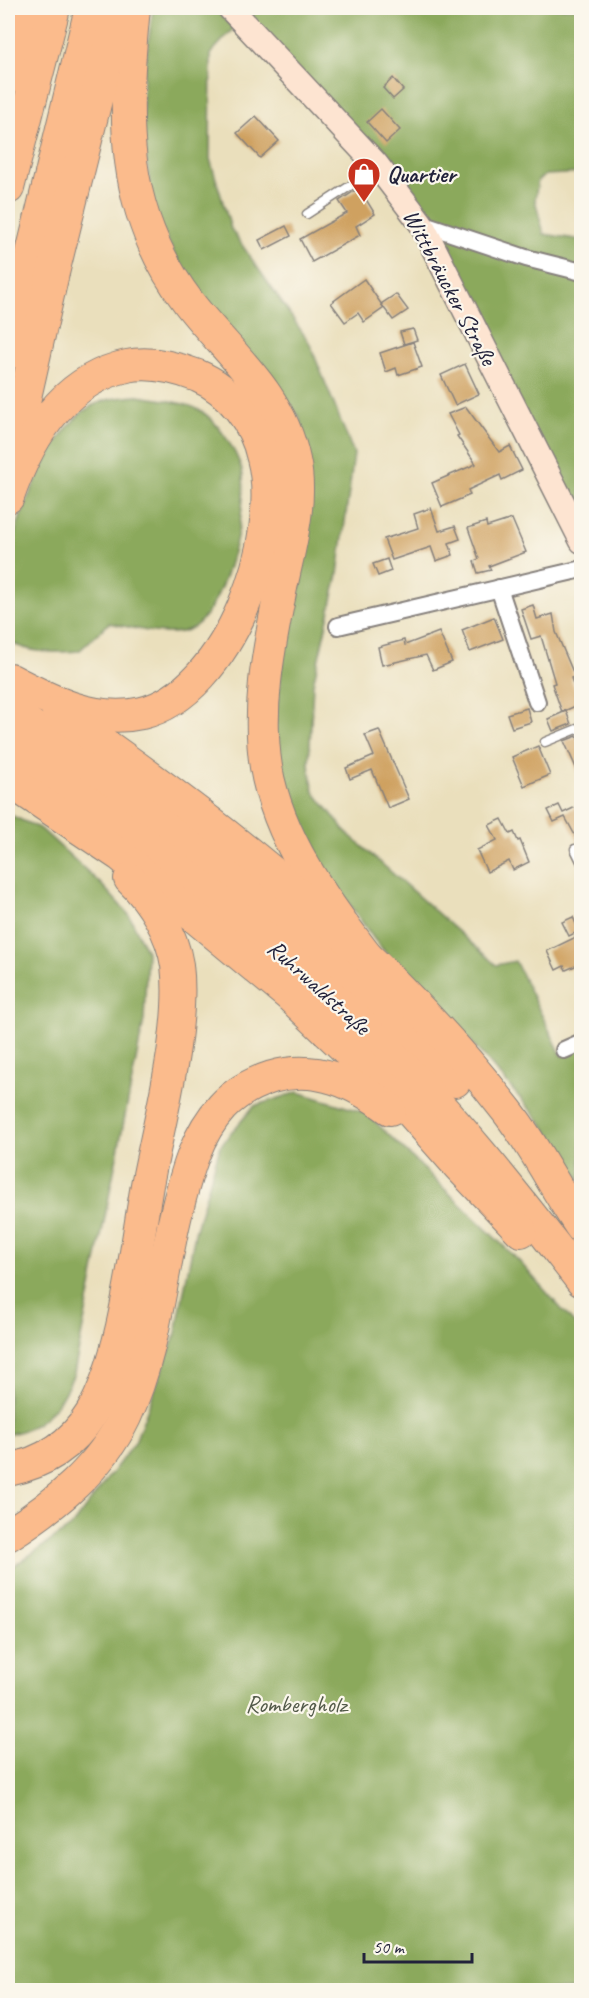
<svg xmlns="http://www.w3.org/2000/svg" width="589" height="1998" font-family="Caveat,sans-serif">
<rect width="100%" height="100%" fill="#fbf7ec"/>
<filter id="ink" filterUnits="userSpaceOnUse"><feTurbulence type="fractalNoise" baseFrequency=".0167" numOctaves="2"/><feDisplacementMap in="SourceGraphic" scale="12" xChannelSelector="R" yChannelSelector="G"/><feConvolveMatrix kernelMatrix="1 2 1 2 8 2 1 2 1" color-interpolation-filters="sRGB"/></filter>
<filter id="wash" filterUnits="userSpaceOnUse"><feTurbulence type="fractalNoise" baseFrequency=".008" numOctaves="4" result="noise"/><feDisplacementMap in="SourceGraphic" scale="24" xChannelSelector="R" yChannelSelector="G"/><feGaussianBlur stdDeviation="1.35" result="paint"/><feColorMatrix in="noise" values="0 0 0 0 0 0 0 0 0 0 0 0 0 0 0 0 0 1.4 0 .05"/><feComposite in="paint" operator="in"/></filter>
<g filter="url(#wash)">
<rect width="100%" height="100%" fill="#eadfbc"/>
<!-- forest -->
<g fill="#8ba95c" stroke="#56664c" stroke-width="1.5">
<polygon points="153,8 213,8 234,28 211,53 210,159 231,229 309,342 354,454 338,574 313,684 309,765 314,792 347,833 496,965 515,961 562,1056 581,1048 581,1181 541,1122 451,1019 402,972 374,939 296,828 281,779 274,731 306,453 300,418 276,384 190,285 154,214 142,129 144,73"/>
<polygon points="230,8 581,8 581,173 546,175 538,180 535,200 544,234 581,240 581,541 421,223"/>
<path d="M139,396C155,399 188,402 201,411C218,422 236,450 242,470C250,506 225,606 194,627C172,641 132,627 109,623L79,651C53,653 31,654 8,641C7,616 5,588 8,563C13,522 54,427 90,407C105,398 122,397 139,396Z"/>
<path d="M8,814L41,829L101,884L129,915L147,952L144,1020L74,1373C62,1403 42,1430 8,1434Z"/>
<polygon points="298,1092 366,1113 518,1260 581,1331 581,1990 8,1990 8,1570 71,1527 135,1442 176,1333 195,1233 220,1146 254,1106"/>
</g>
<g id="blocks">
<!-- building -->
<g fill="#cfa160">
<polygon points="393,78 403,90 393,99 383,88"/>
<polygon points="381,109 400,130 386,143 367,122"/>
<polygon points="256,116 279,141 260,158 237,133"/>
<polygon points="359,188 375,214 356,226 360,235 312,262 300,239 347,213 339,201"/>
<polygon points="286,226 291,236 264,250 259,240"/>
<polygon points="364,279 384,308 364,322 358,313 345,322 331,303"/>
<polygon points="396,294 408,310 393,320 381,304"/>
<polygon points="413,329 417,340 404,344 400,332"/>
<polygon points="413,342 422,367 398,375 396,368 386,372 380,353"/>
<polygon points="465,364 479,394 455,405 441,375"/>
<polygon points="466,407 499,452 510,446 522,470 502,480 500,475 468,490 470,495 442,507 432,483 476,464 457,436 459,435 448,414"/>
<polygon points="431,508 439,531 455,526 460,539 449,543 453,555 436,561 431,547 392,560 384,539 418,528 414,514"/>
<polygon points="512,519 526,552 489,566 491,570 478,573 474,561 479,559 468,528 486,522 487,527"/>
<polygon points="387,559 391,571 378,576 373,564"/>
<polygon points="533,605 537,619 553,614 556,632 575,677 571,678 580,704 562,712 552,684 555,683 541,636 531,639 521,609"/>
<polygon points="494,617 503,639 470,652 462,630"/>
<polygon points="439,632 452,662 433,670 426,655 382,665 378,647 404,640 405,645"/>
<polygon points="527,708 531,722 512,728 507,714"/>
<polygon points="566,711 571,724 553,731 548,719"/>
<polygon points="379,730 409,799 388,808 372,770 350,779 346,768 374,756 365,735"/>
<polygon points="577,736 578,739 582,737 582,781 564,741"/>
<polygon points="538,746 550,775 524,786 512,757"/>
<polygon points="582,804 582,848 565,817 554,822 548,810 559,805 563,813"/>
<polygon points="502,819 510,834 514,832 518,841 520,840 529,862 513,870 509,861 487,872 477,850 497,840 489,825"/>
<polygon points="573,917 579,931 569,936 562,922"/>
<polygon points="578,936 582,943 582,963 566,970 564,966 556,970 547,951"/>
</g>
</g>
</g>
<g filter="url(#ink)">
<use href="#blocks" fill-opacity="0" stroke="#86807c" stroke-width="1.5"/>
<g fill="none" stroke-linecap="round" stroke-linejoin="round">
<defs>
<g id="lane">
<polyline points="307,214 376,169"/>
<polyline points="545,742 582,727"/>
<polyline points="575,849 582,863"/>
</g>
<g id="street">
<polyline points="421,223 526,258 582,272"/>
<polyline points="499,588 537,702"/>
<polyline points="338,626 582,569"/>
<polyline points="564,1050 582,1042"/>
</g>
<polyline id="secondary" points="230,8 376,164 421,223 582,541"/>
<g id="highway">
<path d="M134,8C123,117 119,211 189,303C229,355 280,392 294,460C304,504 287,554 279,598C268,653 257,710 266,767C278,838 324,901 367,957"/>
<polyline points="8,78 26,8"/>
<polyline points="8,188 54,8"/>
<polyline points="8,353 91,8"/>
<polyline points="10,464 53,273 118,11"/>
<path d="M8,497C28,439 63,380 127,366C151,361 175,367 198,376C231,390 255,422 263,458C284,537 229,692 142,713C94,724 49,700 9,679"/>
<path d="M8,709C167,822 320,940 455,1081"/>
<path d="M58,712C223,825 385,953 508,1112C536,1148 556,1190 582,1228"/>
<path d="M8,744C136,836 267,929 379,1042C453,1115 518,1198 582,1281"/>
<polyline points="8,780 120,855 289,995 404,1104 458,1165 521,1231"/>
<path d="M8,1470C43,1463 72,1445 91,1414C123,1363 136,1247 147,1185C159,1122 185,1027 177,965C172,933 153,901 130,879"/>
<path d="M8,1535C55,1505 100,1469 125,1417C156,1351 160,1275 178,1206C187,1171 197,1134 222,1107C236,1092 253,1083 272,1077C317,1064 355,1083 390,1109"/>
</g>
</defs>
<!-- lane casing -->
<use href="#lane" stroke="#86807c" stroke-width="11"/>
<!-- street casing -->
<use href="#street" stroke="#86807c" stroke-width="20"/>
<!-- secondary casing -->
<use href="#secondary" stroke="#86807c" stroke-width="27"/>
<!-- highway casing -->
<use href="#highway" stroke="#86807c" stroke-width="34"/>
<!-- lane -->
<use href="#lane" stroke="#fff" stroke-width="8"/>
<!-- street -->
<use href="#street" stroke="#fff" stroke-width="16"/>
<!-- secondary -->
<use href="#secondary" stroke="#fde4d1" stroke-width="24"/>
<!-- highway -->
<use href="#highway" stroke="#fbbb8c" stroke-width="32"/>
</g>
</g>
<!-- icons -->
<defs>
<symbol id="shop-pin" viewBox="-11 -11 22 30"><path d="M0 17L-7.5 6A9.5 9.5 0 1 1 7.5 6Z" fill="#c8321e" stroke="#fbf7ec"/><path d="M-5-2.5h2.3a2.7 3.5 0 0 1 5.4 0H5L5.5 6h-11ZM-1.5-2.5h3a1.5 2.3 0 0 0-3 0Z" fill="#fff"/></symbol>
</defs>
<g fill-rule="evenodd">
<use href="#shop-pin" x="345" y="155" width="38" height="52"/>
</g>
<g text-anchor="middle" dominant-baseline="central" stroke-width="4.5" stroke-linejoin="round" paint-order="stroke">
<!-- poi labels -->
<g font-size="24" font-weight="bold" fill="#22223b" stroke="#fbf7ec" text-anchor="start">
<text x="387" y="174">Quartier</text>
</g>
<!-- street labels -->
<g font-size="24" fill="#22223b" stroke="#fbf7ec">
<text transform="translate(450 287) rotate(62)">Wittbräucker Straße</text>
<text transform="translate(319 987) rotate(42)">Ruhrwaldstraße</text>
</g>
<!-- park labels -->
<g font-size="24" fill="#535a4a" stroke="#fbf7ec">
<text x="296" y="1704">Rombergholz</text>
</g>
</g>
<!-- margin -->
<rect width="589" height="1998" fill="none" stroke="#fbf7ec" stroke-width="30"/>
<!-- scale -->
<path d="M364 1953v9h108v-9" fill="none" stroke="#22223b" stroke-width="3"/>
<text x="373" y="1953" font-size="18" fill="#22223b" stroke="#fbf7ec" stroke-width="4.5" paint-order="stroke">50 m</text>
</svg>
